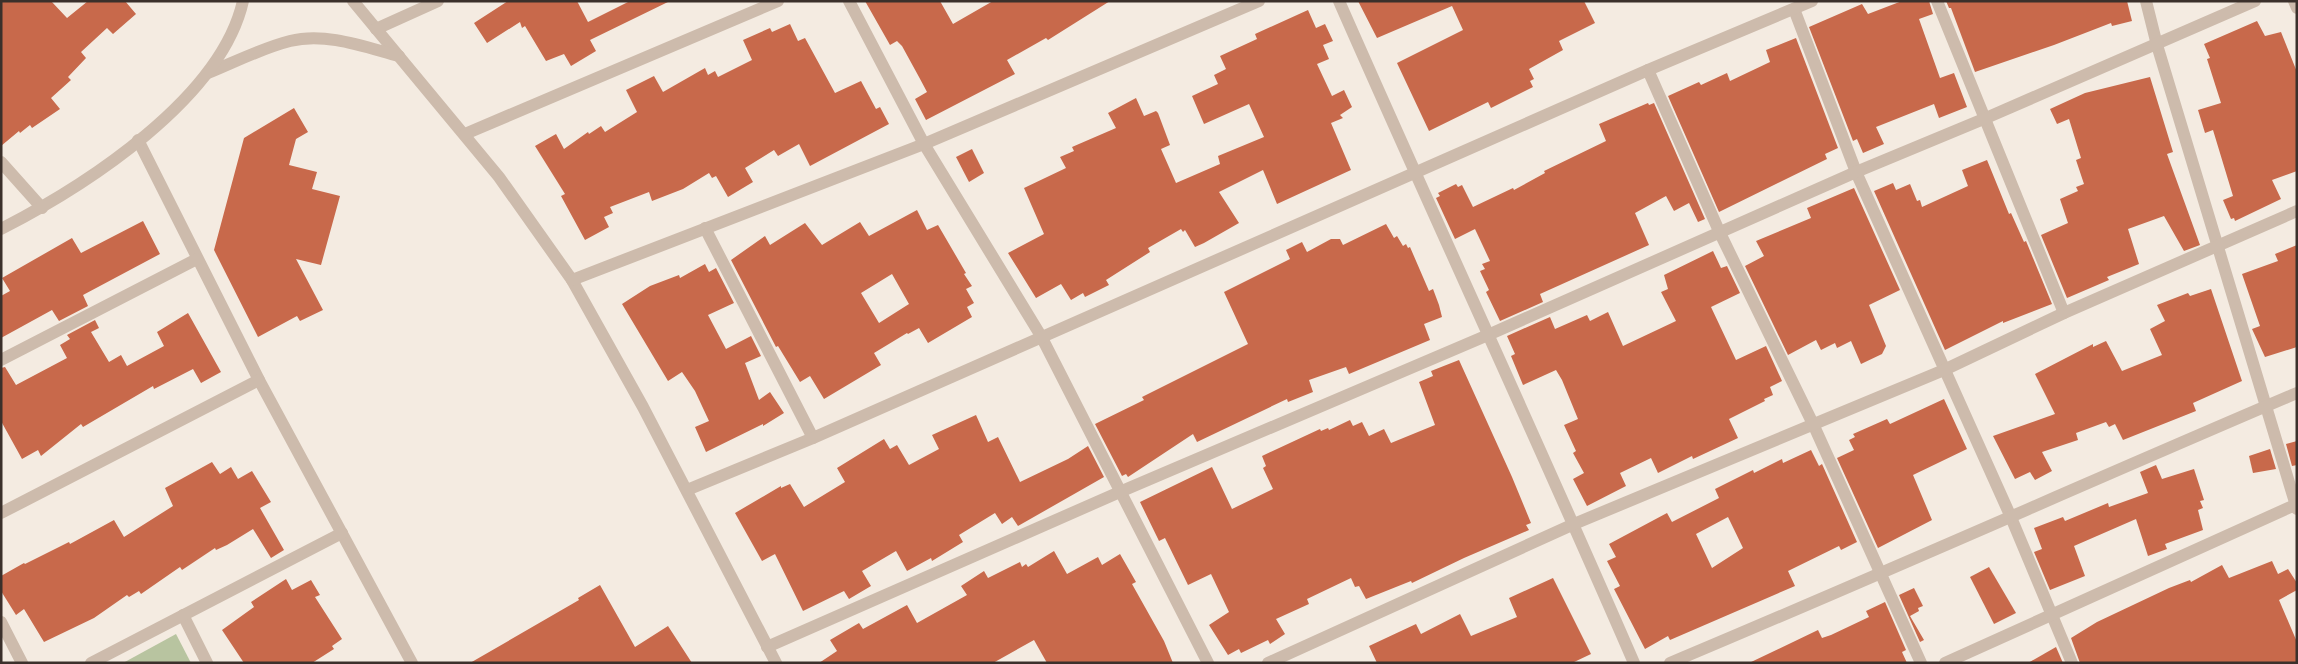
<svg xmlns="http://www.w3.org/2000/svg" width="2298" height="664" font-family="Montserrat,sans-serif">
<rect width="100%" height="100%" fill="#f4ebe1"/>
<!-- green -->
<polygon fill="#b8c4a0" points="176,634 191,663 123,663"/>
<!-- building -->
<g fill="#c8694b" fill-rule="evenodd">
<polygon points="1,1 51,1 67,18 88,1 125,1 136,14 113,34 107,28 81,52 86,58 68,77 71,80 51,98 60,109 32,128 30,125 20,133 19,131 1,146"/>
<polygon points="508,1 577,1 588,22 630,1 670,1 590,40 596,51 571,66 564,54 546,61 525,26 522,28 520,22 487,43 474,23"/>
<polygon points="865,1 940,1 953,24 993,1 1110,1 1048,40 1046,38 1007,60 1015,74 926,120 915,99 927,92 919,77 902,46 897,41 890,45"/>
<polygon points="1358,1 1584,1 1595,23 1559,41 1563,50 1529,69 1534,79 1530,81 1533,87 1491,108 1488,102 1429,131 1397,63 1463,30 1452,6 1377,38"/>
<polygon points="1902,1 1929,1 1933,14 1919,19 1940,78 1954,73 1967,107 1939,118 1934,104 1876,127 1884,144 1863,153 1857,139 1853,141 1809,27 1862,4 1868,14"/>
<polygon points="1946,1 2127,1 2132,21 2112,26 2111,23 2054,45 1975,72 1951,8 1949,8"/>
<polygon points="1308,10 1316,28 1325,24 1333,41 1323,45 1329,59 1317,64 1332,96 1344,90 1352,107 1340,115 1343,118 1331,123 1351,170 1277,204 1263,170 1219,192 1239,223 1204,243 1195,247 1185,230 1183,232 1181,229 1148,248 1150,252 1106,280 1109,285 1085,297 1083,293 1071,300 1061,284 1036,298 1008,253 1044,234 1024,188 1066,168 1060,157 1074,151 1072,147 1116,128 1108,113 1136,98 1144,116 1156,111 1158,113 1170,145 1161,149 1176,183 1220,164 1218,156 1264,137 1249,104 1204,124 1192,96 1218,84 1214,75 1226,69 1220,56 1257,39 1255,34"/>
<polygon points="2257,21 2265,36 2281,32 2297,72 2297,171 2272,180 2281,199 2235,221 2234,218 2231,219 2223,200 2233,196 2213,130 2205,133 2198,110 2221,103 2207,59 2210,58 2204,44"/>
<polygon points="790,24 798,41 805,38 835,93 861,81 876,109 880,107 889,124 810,166 799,144 778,156 774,150 745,168 753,182 728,197 716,176 712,178 709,173 683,189 652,201 649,192 610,207 613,213 604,217 609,227 585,240 561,196 565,194 535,146 556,134 564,149 588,132 589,134 601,126 605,132 637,112 626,90 654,76 663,92 705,68 708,75 715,71 718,77 752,60 743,40 770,28 772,32"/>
<polygon points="1796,38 1838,148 1825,154 1827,159 1719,212 1668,96 1699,82 1701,85 1727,73 1730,81 1770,62 1766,50"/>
<polygon points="2150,77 2173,152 2167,154 2200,245 2184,251 2164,216 2128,229 2139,264 2107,277 2109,280 2067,298 2041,235 2068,223 2060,199 2078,191 2076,187 2084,184 2076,160 2081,158 2069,119 2057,124 2050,109 2085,93"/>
<polygon points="1648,103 1649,105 1654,103 1705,219 1698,222 1689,203 1674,211 1666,196 1635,213 1649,245 1540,294 1543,302 1500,321 1486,292 1489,290 1480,271 1485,269 1482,264 1490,261 1475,229 1455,239 1436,198 1440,196 1438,193 1456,184 1458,187 1462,185 1473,207 1513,188 1514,190 1545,173 1544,171 1606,141 1599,124"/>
<polygon points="294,108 308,132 296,139 289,165 317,172 312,189 340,196 321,265 296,259 323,310 300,321 297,316 258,337 214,250 244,138"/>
<polygon points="972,149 984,173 969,182 956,157"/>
<polygon points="1987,160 2009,214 2011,213 2024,242 2026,241 2052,304 2003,323 2003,321 1945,350 1874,191 1893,183 1896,190 1910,184 1917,201 1920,200 1922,207 1968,186 1962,170"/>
<polygon points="1854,188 1900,290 1869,305 1886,346 1882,354 1861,364 1851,341 1837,348 1835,343 1821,350 1816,340 1788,355 1745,266 1764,256 1756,241 1811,218 1807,208"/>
<path d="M917,210L927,230L938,225L966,273L964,274L972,286L966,289L974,303L967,307L972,317L928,343L919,328L908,334L907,333L874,353L881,365L824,399L810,376L800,382L778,346L776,347L731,260L765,236L770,245L805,223L822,245L860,222L869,236ZM892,274L909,304L879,323L861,293Z"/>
<polygon points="143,221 160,254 83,295 88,306 59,321 52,310 1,338 1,296 10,291 2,278 72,238 81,253"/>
<polygon points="1386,224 1394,238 1397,236 1403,246 1406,244 1408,248 1410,247 1429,291 1433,289 1439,305 1442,317 1424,324 1430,340 1349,374 1346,367 1309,380 1313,392 1288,402 1287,399 1197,442 1193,434 1128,477 1126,474 1122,476 1095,424 1144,400 1142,397 1248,344 1224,292 1290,259 1286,250 1302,242 1307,252 1331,239 1340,239 1343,245"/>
<polygon points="2297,245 2297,347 2265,357 2252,329 2260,326 2242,274 2278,261 2275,254"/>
<polygon points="1713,251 1721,268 1727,266 1740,293 1711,307 1736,360 1766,346 1782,381 1770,387 1773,395 1764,399 1765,401 1729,419 1738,438 1693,459 1692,456 1658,473 1651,458 1620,473 1626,486 1587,506 1573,479 1584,473 1573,453 1576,451 1564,425 1578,419 1562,380 1556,370 1523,385 1511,356 1515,354 1507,336 1550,317 1555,329 1587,315 1590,321 1608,312 1623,346 1676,321 1661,292 1668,289 1664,275"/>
<polygon points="705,264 709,272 716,268 734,303 708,315 726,349 751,336 761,356 745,363 759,400 770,392 784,413 763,426 763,424 706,452 695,427 709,421 695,391 682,372 668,381 622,304 650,286 679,275 680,278"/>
<polygon points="2211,289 2242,381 2193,403 2196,411 2123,440 2115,424 2109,427 2106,422 2076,433 2078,440 2042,452 2052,471 2035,480 2030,472 2015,479 1993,436 2055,414 2035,374 2093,344 2093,347 2106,341 2122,371 2162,355 2150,329 2165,321 2157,305 2188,293 2190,296"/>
<polygon points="188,313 221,372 201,383 193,369 154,389 153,386 83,427 81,424 41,456 38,450 22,459 1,421 1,368 5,367 16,385 67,358 60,345 70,339 67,335 95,320 99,328 91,332 109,362 121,355 127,366 164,346 157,332"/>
<polygon points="1459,360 1512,477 1531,523 1526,525 1529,530 1464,558 1412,583 1411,581 1366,599 1359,586 1355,587 1351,578 1307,599 1309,604 1276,619 1285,634 1270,644 1268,640 1241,653 1239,649 1228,655 1209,625 1229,612 1211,574 1188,585 1165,538 1159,541 1140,502 1212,467 1232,509 1273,489 1263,468 1266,466 1262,456 1320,429 1321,431 1328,428 1329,430 1350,420 1353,426 1362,422 1369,436 1384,429 1391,443 1435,425 1419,382 1433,376 1431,371"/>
<polygon points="1944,399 1967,449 1913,475 1932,520 1878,548 1837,458 1854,450 1849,440 1855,437 1853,434 1887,419 1890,424"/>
<polygon points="976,415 988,442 998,437 1020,482 1068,459 1088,446 1104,477 1018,526 1012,517 1002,524 995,513 959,535 963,542 932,561 931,558 907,571 896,551 862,571 871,586 849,599 844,591 803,611 775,554 762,561 735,513 781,486 781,488 790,484 804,507 845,482 837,468 884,439 890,449 897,445 909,465 939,449 932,435"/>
<polygon points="2297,441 2297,465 2292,466 2286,444"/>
<polygon points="2270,449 2276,469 2253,473 2249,456"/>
<path d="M1811,450L1819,466L1822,464L1857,542L1841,550L1839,546L1788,571L1795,586L1670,640L1668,636L1645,649L1614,589L1620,586L1607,561L1616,557L1609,544L1667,513L1672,522L1719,498L1715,489L1753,470L1754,473L1782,459L1783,463ZM1728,517L1743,548L1712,568L1696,534Z"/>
<polygon points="212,462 220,474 231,467 238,479 252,471 271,502 260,508 284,550 271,558 253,529 227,545 216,550 215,548 182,570 180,567 141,594 139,591 129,597 127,595 94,618 44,642 24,609 16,615 1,591 1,576 24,563 25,564 69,542 70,544 114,520 124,537 173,506 165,488"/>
<polygon points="2156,465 2162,479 2194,469 2204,500 2200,501 2203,508 2198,510 2203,530 2165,544 2167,549 2148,556 2136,519 2074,546 2085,576 2050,590 2034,552 2042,549 2034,528 2063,517 2065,521 2108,503 2109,507 2148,493 2140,472"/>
<polygon points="1054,551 1067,574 1098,557 1102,565 1120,554 1136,582 1132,584 1164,641 1173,663 1047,663 1034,640 993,663 819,663 837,651 830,640 859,623 863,629 907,605 917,623 967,595 961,586 984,571 988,578 1020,562 1022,567 1026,564 1028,567"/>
<polygon points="2272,561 2278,574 2288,569 2297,583 2297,590 2279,600 2297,642 2297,663 2080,663 2071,638 2097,622 2169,588 2190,580 2191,582 2222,565 2229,578"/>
<polygon points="1989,567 2016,613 1994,624 1970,577"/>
<polygon points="1553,578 1591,654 1572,663 1377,663 1369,646 1416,624 1421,634 1460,614 1471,636 1517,617 1509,598"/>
<polygon points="286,579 292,590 311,580 320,595 315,597 342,639 332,646 334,649 312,663 244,663 222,630 254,607 251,602"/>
<polygon points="600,585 635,647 668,626 692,663 470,663 579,600 578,598"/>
<polygon points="1914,588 1923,606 1918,608 1919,611 1910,616 1924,640 1920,642 1899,595"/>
<polygon points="1885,602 1906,650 1902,652 1907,663 1749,663 1818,630 1822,638 1831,635 1869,617 1866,611"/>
<polygon points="2056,647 2063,663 2028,663"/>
</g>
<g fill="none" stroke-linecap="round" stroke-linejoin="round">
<!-- minor -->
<g stroke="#cdbbac" stroke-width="12">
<polyline points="353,1 499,177 572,280 643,407 776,663"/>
<polyline points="849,1 924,144 1041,336 1208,663"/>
<path d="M1339,1C1436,222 1538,441 1634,663"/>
<polyline points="1937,1 2064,313"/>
<polyline points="2146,1 2157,45 2297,509"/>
<polyline points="2294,1 2297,8"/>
<polyline points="1794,9 1856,172 2010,515 2072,663"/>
<polyline points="376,29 438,1"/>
<polyline points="1648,70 1719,231 1814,426 1921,663"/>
<path d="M208,73C235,62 262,48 290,41C326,32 365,47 399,56"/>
<polyline points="465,134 778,1"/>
<polyline points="138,140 259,380 412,663"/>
<polyline points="1,162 42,208"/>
<polyline points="705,228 813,438"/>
<polyline points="572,280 924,144 1259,1"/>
<polyline points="1,360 197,259"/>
<polyline points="687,490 813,438 1648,70 1812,1"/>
<polyline points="1,513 259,380"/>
<polyline points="183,615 207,663"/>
<polyline points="1,622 22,663"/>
<polyline points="767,647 1122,491 1488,335 1856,172 1986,118 2255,1"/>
<polyline points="91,663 342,533"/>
<polyline points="1268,663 1574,524 1944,370 2064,313 2297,211"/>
<path d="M1670,663C1880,575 2088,482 2297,393"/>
<polyline points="1945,663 2297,504"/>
</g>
<!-- tertiary -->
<path stroke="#cdbbac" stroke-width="12" d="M1,229C85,186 221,99 243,1"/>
</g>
<!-- border -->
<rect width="2298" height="664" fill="none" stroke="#3b302b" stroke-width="5"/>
</svg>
